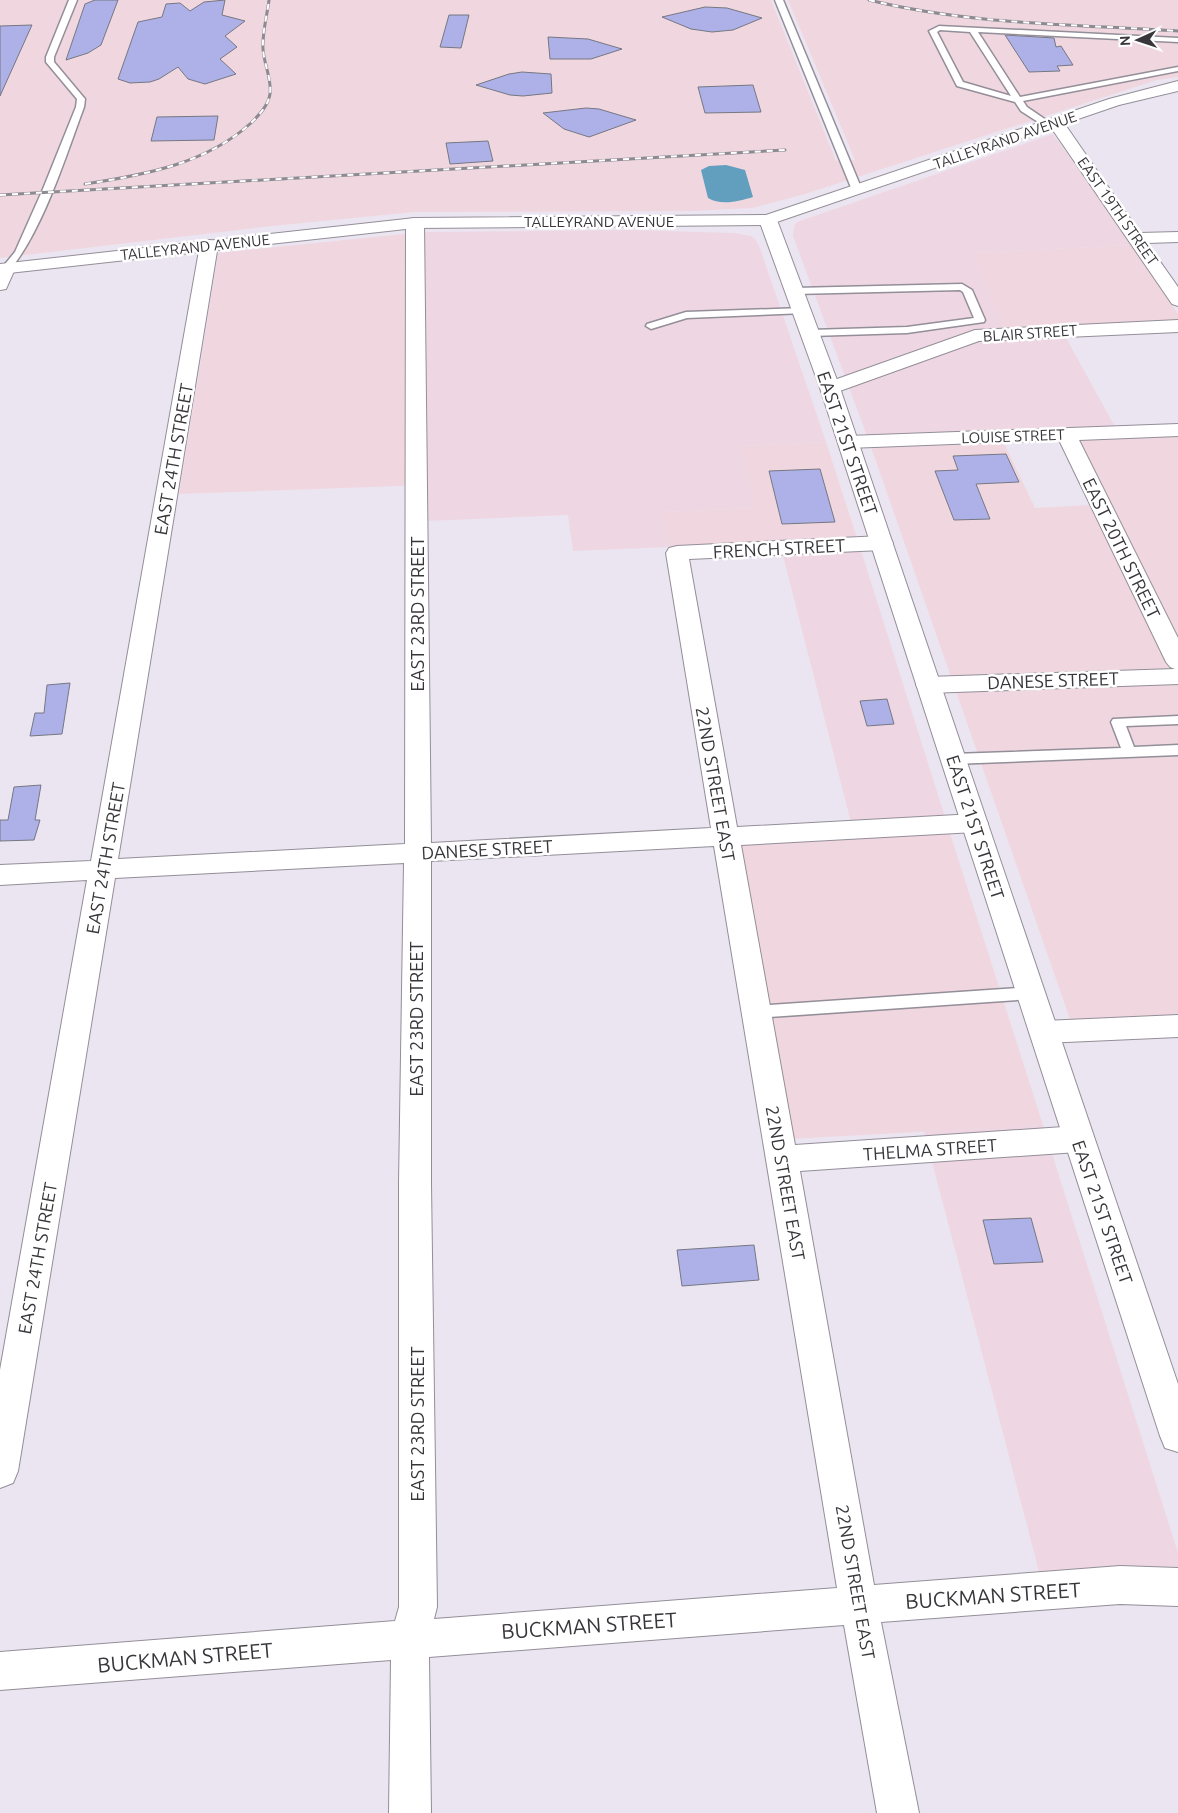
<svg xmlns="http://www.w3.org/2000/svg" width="1178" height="1813" font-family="Ubuntu,sans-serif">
<rect width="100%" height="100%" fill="#ebe5f1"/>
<!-- commercial -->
<g fill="#eed7e2">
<polygon points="1053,134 1132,245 973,253 1064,334 1120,436 871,447 793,236 794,226 797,222"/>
<polygon points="629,230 734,233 751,236 756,240 760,248 826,442 742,446 754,508 663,512 670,547 573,551 568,515 425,521 423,232"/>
<polygon points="858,541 950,833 855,838 780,544"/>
<polygon points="1043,1125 1178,1553 1178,1599 1048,1606 924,1131"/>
</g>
<!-- industrial -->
<g fill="#f0d7df">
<polygon points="0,0 771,0 836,161 855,160 788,0 1178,0 1178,77 1157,80 805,194 753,208 693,211 415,212 272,226 0,258"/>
<polygon points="423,232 425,485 179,494 218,253"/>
<polygon points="1132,245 1178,314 1178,328 1009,338 973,253"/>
<polygon points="1178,435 1178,1016 1071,1022 871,447 1003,441 1035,508 1107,504 1075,437"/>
<polygon points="826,442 858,541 670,547 662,512 754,508 741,446"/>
<polygon points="950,833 1043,1125 791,1139 737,845"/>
</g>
<!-- water -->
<path fill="#629ebe" d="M726,165L745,170L753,197C740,201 721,206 708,198L701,170L709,166Z"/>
<!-- building -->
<g fill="#adb1e7" stroke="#767782">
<polygon points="95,0 118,0 101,45 88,53 66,60 85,4"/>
<polygon points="225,0 222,15 245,21 225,36 237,47 220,59 236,74 205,84 188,79 178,67 159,79 150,82 130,83 118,79 138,22 162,17 166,4 180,3 190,11 204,2"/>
<polygon points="705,7 727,8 762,18 733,30 712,32 691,29 662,17"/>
<polygon points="449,15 469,15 461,48 440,47"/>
<polygon points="32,25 0,96 0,26"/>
<polygon points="1005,35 1054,38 1056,47 1061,46 1073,65 1057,66 1060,71 1029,72"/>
<polygon points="548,37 588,39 622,49 591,59 550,59"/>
<polygon points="522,72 551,74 552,93 523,96 510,95 476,85 509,74"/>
<polygon points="753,85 761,112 705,113 698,87"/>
<polygon points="586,108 599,109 636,120 589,137 564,129 543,113"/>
<polygon points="218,116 214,140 151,141 157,117"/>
<polygon points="488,141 493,161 450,164 446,143"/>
<polygon points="1006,454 1019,482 976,484 990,519 954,520 935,471 958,470 953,456"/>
<polygon points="820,469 835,522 782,524 769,471"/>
<polygon points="70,683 62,734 30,736 35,713 44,713 47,685"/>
<polygon points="887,699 894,724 867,726 860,701"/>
<polygon points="41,785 35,820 40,820 34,840 0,841 0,820 8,820 14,787"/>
<polygon points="1031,1218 1043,1262 994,1264 983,1220"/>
<polygon points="754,1245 759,1280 682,1286 677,1250"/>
</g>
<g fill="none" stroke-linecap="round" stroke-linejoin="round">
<defs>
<g id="service">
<path d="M69,0H77L54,57V62L85,99L84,107C65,158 43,230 9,271L6,272L1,269L15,252L43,189L76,107L77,99L46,62V57Z"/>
<polygon points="775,0 783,0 862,190 860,192 857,193 852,190"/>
<path d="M939,26L1178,38V42L978,32L1020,97L1178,67V71L1023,101L1027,107L1052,124V128L1049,129L1021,111L1015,102L957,86L929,31ZM940,30L970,32L1011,96L963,82L937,32Z"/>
<polygon points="962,284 972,290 985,320 984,322 907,333 811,336 806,333 811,330 907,327 974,318 963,292 960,290 795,294 790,291 795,288"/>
<polygon points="802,308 806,309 806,313 687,318 651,329 646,326 647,324 686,312"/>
<polygon points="1178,716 1178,724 1126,726 1134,747 1178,745 1178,755 953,764 948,762 946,759 948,756 953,754 1121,748 1111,722 1113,719"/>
<polygon points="1031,987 1037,989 1039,993 1037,997 1031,999 756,1018 750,1016 748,1012 750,1008 756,1006"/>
</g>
<g id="minor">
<polygon points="1056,118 1062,120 1140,233 1178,232 1178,242 1147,243 1178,287 1178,306 1172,304 1048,123 1050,120"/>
<path d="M415,218L421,219L424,223L431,843L711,828L666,553L669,548L677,546L882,536L890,538L893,543L890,548L882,550L689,559L737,827L975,814L984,817L988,823L984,829L975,832L741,845L795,1145L1078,1126L1089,1130L1093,1139L1089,1148L1078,1152L800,1171L874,1585L1120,1566L1178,1568V1606L1120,1604L881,1622L919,1813H877L844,1625L429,1657L431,1813H389L391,1660L0,1690V1652L395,1621L399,1607V1184L404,863L115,878L18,1471L13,1483L0,1488V1370L87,880L0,885V865L91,861L200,245L203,241L209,240L215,241L218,245L118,859L405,844L406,223L409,219ZM714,846L837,1588L434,1619L437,1607L431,1184V861Z"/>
<polygon points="6,264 12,265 15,269 6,289 0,290 0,265"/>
<polygon points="1178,320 1178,332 979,341 837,392 830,394 823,392 820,388 823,384 975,330"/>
<polygon points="1178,424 1178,436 1079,440 1178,638 1178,684 928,693 919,690 916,685 919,680 928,677 1175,669 1170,667 1166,662 1059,440 848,448 841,446 838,442 841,438 848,436"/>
<polygon points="1178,1015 1178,1037 1044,1043 1034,1040 1029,1032 1034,1024 1044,1021"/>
</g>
<polygon id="tertiary" points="1178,81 1178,91 1119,105 768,225 415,228 0,274 0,264 415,218 766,215 1109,99"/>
<polygon id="secondary" points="768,215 774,216 777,220 840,388 1178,1384 1178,1452 1165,1448 1160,1436 820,388 759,220 762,216"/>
</defs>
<!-- service casing -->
<use href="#service" stroke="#938e98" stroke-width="3"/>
<!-- minor casing -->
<use href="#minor" stroke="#938e98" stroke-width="2"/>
<!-- tertiary casing -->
<use href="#tertiary" stroke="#938e98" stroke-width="2"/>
<!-- secondary casing -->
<use href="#secondary" stroke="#938e98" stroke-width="2"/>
<!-- service -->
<use href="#service" fill="#fff" fill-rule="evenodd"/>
<!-- minor -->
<use href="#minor" fill="#fff" fill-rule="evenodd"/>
<!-- tertiary -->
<use href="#tertiary" fill="#fff" fill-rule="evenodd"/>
<!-- secondary -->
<use href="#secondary" fill="#fff" fill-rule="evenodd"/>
<defs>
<g id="rail">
<path d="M869,0C971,25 1074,24 1178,31"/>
<path d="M85,184C144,175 206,164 251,123C259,115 268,106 270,94C272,79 264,65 263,49C262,33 267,16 269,0"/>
<polyline points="0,195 785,150"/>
</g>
</defs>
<!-- rail casing -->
<use href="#rail" stroke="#8e8a91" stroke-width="3"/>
<!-- rail -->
<use href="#rail" stroke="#fff" stroke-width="2" stroke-dasharray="6" stroke-linecap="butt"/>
</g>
<g text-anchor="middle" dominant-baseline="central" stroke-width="5" stroke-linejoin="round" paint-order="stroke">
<!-- far-street labels -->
<g font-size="15" fill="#38363a" stroke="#fff">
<text transform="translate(1005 140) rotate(-19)">TALLEYRAND AVENUE</text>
<text transform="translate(1118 211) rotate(55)">EAST 19TH STREET</text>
<text x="599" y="221">TALLEYRAND AVENUE</text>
<text transform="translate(195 247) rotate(-6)">TALLEYRAND AVENUE</text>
<text transform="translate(1030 333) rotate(-4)">BLAIR STREET</text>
<text transform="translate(1013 436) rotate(-2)">LOUISE STREET</text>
</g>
<!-- street labels -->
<g font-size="18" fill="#38363a" stroke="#fff">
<text transform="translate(848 443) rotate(71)">EAST 21ST STREET</text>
<text transform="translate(173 459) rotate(-80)">EAST 24TH STREET</text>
<text transform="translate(779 548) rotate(-3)">FRENCH STREET</text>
<text transform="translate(1122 548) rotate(64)">EAST 20TH STREET</text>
<text transform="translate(417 614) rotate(-90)">EAST 23RD STREET</text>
<text transform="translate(1053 680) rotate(-2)">DANESE STREET</text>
<text transform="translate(716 784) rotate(80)">22ND STREET EAST</text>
<text transform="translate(976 827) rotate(72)">EAST 21ST STREET</text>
<text transform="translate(487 849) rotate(-3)">DANESE STREET</text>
<text transform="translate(105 858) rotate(-80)">EAST 24TH STREET</text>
<text transform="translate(416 1019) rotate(-90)">EAST 23RD STREET</text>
<text transform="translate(930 1149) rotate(-4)">THELMA STREET</text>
<text transform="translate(786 1183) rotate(80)">22ND STREET EAST</text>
<text transform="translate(1103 1212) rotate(71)">EAST 21ST STREET</text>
<text transform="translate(37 1258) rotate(-80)">EAST 24TH STREET</text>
<text transform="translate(417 1424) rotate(-90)">EAST 23RD STREET</text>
<text transform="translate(856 1582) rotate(80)">22ND STREET EAST</text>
</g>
<!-- near-street labels -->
<g font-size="21" fill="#38363a" stroke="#fff">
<text transform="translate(993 1595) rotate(-4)">BUCKMAN STREET</text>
<text transform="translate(589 1625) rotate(-4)">BUCKMAN STREET</text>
<text transform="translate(185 1657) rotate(-5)">BUCKMAN STREET</text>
</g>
</g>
<!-- north arrow -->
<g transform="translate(1138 40) rotate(267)" stroke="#ffffff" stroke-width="4" paint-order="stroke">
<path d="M0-4L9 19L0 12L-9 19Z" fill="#38363a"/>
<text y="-8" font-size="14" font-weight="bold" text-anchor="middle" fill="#38363a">N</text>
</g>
</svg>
